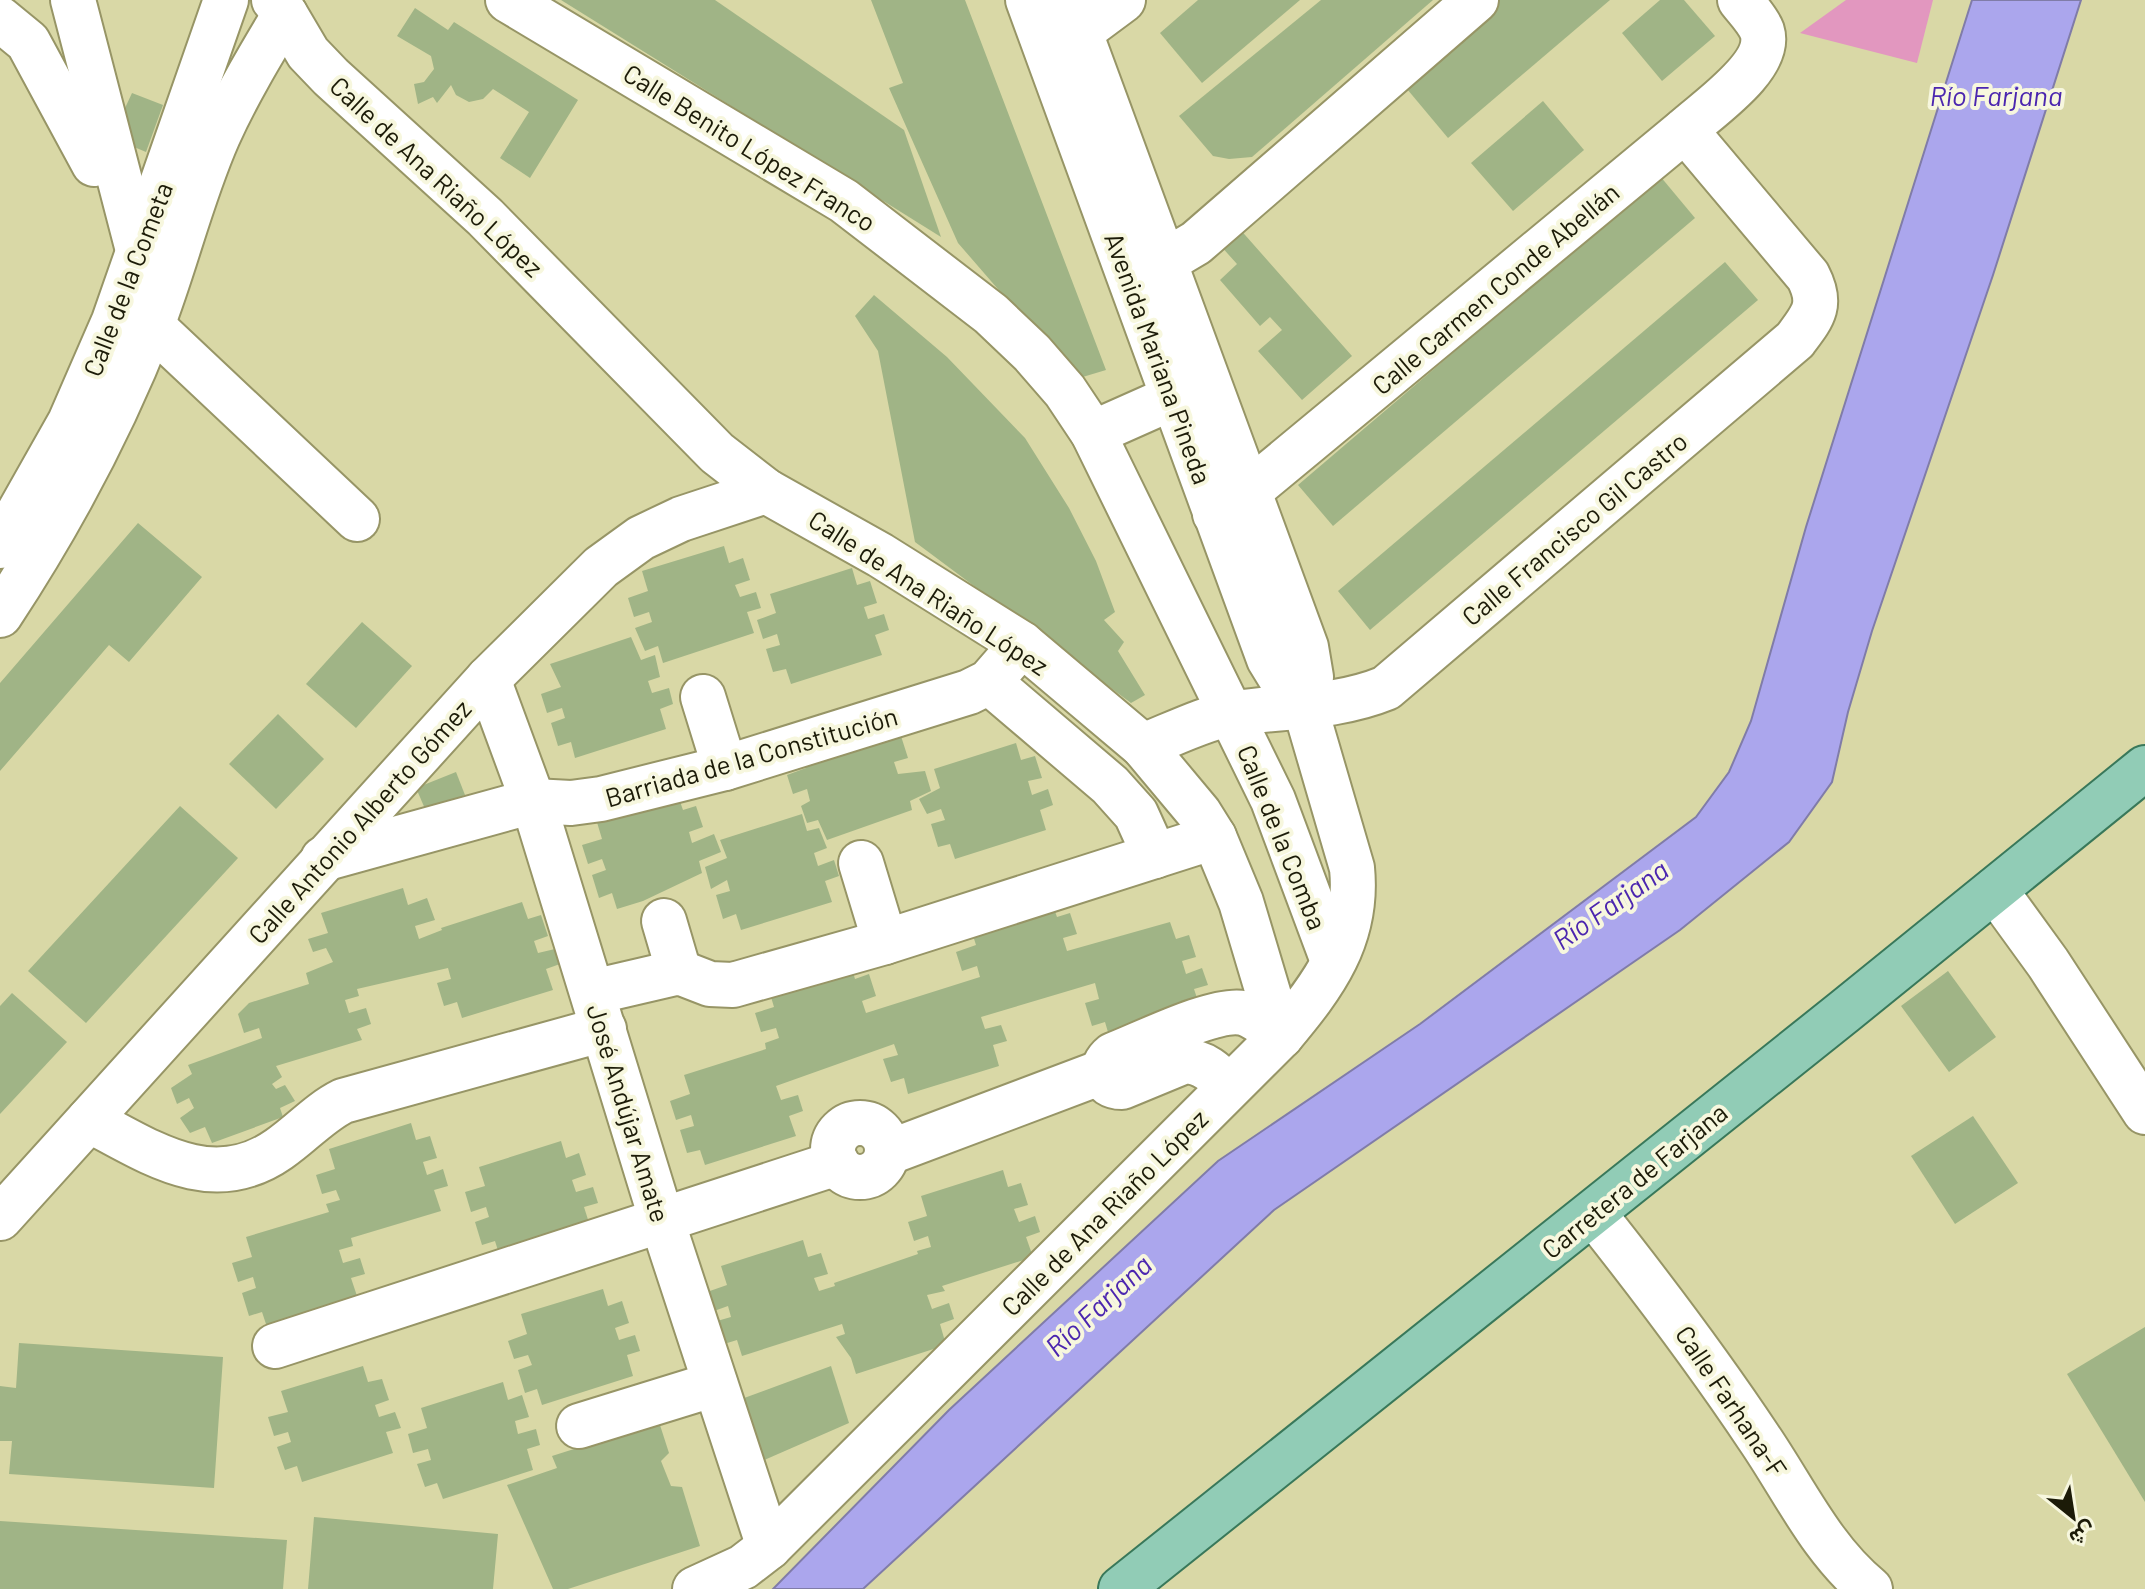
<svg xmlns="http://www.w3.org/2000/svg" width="2145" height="1589" font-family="Barlow,Vazirmatn,sans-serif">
<rect width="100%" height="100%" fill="#d9d8a6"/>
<!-- green -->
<polygon fill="#e297bf" points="1846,0 1933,0 1917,63 1800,33"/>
<!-- water -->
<polygon fill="#aba6ed" stroke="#807ca8" stroke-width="2" points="1972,0 2081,0 1993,275 1872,631 1848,712 1832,782 1789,842 1680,930 1274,1210 863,1589 773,1589 949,1410 1218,1161 1420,1024 1696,817 1729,772 1751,721 1806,527"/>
<!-- building -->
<g fill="#a0b486">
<polygon points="561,0 715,0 904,130 941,237"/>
<polygon points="871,0 965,0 1106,370 1076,379 958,243 889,88 903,83"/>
<polygon points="1198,0 1300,0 1202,83 1160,33"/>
<polygon points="1321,0 1433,0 1252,157 1229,159 1213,156 1179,116"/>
<polygon points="1500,0 1610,0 1448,138 1402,83"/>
<polygon points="1660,0 1684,0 1715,36 1662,81 1622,33"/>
<polygon points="415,8 448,30 454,22 578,100 530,178 500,158 529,112 493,89 483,99 469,102 456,95 451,85 437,103 433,97 418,104 414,84 424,82 434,69 431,56 397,36"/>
<polygon points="132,93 163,105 146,152 127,144 119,121"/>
<polygon points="1543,101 1584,150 1513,211 1471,163"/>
<polygon points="1660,176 1695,218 1333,526 1298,485"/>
<polygon points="1238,227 1352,356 1302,400 1258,351 1282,330 1270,317 1260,326 1220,280 1237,264 1219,244"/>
<polygon points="1725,262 1758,300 1370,630 1338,591"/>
<polygon points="874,295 947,357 1025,438 1069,508 1096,561 1115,612 1104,620 1124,642 1118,651 1145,695 1131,703 915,542 878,351 855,316"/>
<polygon points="138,523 202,577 129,662 109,645 0,771 0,683"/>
<polygon points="724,546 729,563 743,558 750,580 735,585 740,597 756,592 761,608 747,612 754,633 663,663 658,646 645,651 635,628 652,622 649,612 634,617 628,598 648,591 642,571"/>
<polygon points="852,568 857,585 870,581 877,603 864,607 868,619 884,614 889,630 875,635 882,655 791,684 786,669 773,672 766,649 780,645 777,634 763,639 757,620 776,613 770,594"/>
<polygon points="362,622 412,666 356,728 306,684"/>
<polygon points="631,637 641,660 655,655 660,677 648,681 652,693 669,688 673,704 660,709 666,729 575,758 571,742 558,746 551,723 565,718 562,708 547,713 541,694 561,687 550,664"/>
<polygon points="278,714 324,759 276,809 229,764"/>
<polygon points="901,736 908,758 894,762 898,774 925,771 931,791 910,801 912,810 827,840 818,820 807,823 801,806 810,801 807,789 793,794 787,775 806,768 800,749"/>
<polygon points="1016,743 1021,760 1035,756 1042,778 1028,781 1032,795 1048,789 1053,805 1040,810 1046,830 955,859 950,844 938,847 931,824 945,820 941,809 927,814 919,799 940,788 934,769"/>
<polygon points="456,772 465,795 426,811 416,788"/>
<polygon points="677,793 683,810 696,806 703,827 689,832 692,843 714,834 721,852 699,861 702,873 643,901 617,909 612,893 599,898 592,875 606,870 602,859 588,864 582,845 602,839 596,819"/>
<polygon points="180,806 238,858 86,1023 28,971"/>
<polygon points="802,814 807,831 819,828 827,848 814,853 818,866 834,860 839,876 825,881 832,902 741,930 736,914 723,919 716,895 730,891 727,880 711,889 705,867 727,858 720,840"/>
<polygon points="403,888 408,905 427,898 435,920 415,926 419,939 442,930 441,928 522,902 528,919 541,915 548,936 534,941 538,953 555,949 560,964 546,969 553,990 462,1018 457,1002 444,1006 437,983 451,979 448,968 357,989 359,996 345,1000 349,1013 366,1008 371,1024 357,1029 362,1040 276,1066 282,1077 272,1084 276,1089 285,1085 295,1101 280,1108 283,1117 212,1143 205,1127 190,1133 180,1118 194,1108 189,1098 177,1104 171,1088 192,1074 188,1065 262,1038 259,1028 244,1033 238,1014 249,1003 309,984 306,973 333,962 326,948 313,952 308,939 328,933 321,913"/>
<polygon points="1051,900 1057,917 1070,913 1077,934 1063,938 1067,951 1170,922 1176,939 1189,935 1196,957 1182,961 1186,974 1202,968 1208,985 1194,989 1201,1010 1110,1039 1105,1022 1092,1026 1085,1003 1099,999 1095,983 981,1017 985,1029 1001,1025 1007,1041 993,1045 999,1066 908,1094 904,1078 891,1082 883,1059 898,1055 894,1044 776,1086 781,1100 798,1095 803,1111 789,1116 796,1136 705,1165 700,1150 687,1153 680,1130 694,1126 691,1115 676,1120 670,1101 690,1094 684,1075 766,1049 765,1043 779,1038 776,1028 761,1032 755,1013 774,1007 768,987 850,962 855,979 869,974 876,996 862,1001 866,1013 980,977 977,966 962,971 956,952 976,945 970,926"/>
<polygon points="1948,971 1996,1037 1949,1072 1901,1006"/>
<polygon points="12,993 67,1042 0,1114 0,1006"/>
<polygon points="1973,1116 2018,1183 1955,1224 1911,1156"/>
<polygon points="411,1123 416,1140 430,1136 437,1158 423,1162 427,1175 443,1169 448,1186 434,1190 441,1211 351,1238 353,1246 339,1250 343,1263 360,1258 365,1274 351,1278 358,1299 267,1327 262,1312 249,1316 242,1293 256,1288 253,1277 238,1282 232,1263 252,1257 246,1237 329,1212 326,1204 340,1200 336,1190 322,1194 316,1175 335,1169 329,1149"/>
<polygon points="561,1141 566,1158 579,1153 586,1175 572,1180 576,1192 593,1187 598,1203 584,1207 591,1229 500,1257 495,1241 482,1245 475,1222 489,1217 486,1207 471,1212 465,1192 485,1186 479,1167"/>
<polygon points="1003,1170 1008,1187 1021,1183 1028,1205 1014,1209 1019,1222 1035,1216 1040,1232 1026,1237 1033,1257 942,1286 945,1291 927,1295 932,1309 949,1303 954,1319 940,1324 946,1345 856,1374 851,1358 836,1337 845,1334 842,1324 742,1356 737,1340 724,1344 717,1321 731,1317 728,1306 714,1311 707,1292 727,1285 721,1266 803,1240 808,1257 821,1253 828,1274 814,1278 819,1291 835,1286 834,1283 918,1254 917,1251 931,1247 928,1236 914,1241 908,1222 927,1216 921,1196"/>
<polygon points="603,1289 608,1306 622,1301 629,1323 615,1328 619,1340 635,1335 640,1351 627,1355 633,1376 542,1405 537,1389 525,1393 518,1370 532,1365 528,1355 514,1359 508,1341 527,1334 521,1314"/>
<polygon points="2145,1327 2145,1502 2067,1374"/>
<polygon points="19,1343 223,1357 214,1488 9,1474 12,1441 0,1441 0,1386 16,1388"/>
<polygon points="363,1366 368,1382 382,1379 389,1400 375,1405 379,1417 395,1412 401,1428 386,1432 393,1453 302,1482 297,1466 285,1470 277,1447 291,1442 288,1432 274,1436 268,1417 288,1412 281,1391"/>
<polygon points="831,1366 849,1423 755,1464 736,1401"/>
<polygon points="503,1382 508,1400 522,1395 529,1417 515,1421 518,1434 536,1429 540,1445 527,1449 533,1470 443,1499 437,1483 425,1487 417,1464 431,1460 428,1449 413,1453 408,1434 427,1428 421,1408"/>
<polygon points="659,1422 669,1453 661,1461 671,1486 682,1487 700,1546 568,1589 553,1589 507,1485 557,1468 552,1456"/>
<polygon points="314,1517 498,1534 493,1589 308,1589"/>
<polygon points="0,1521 287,1540 283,1589 0,1589"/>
</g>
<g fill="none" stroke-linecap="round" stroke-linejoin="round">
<defs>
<g id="minor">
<polyline points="73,0 139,254"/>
<polyline points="274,0 285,14 308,53 331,77 485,217 717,453 766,491 880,555 1022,644 1143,746 1199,813 1214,837 1241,902 1281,1036"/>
<polyline points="508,0 844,201 991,314 1032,353 1065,391 1093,433 1273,800 1333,961"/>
<polyline points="1068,0 1306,647 1311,677 1305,707"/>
<polyline points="0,19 28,42 94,164"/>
<polyline points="1057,49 1123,0"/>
<polyline points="1142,275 1196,243 1476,0"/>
<polyline points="151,325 357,519"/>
<polyline points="1093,433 1174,397"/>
<path d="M1215,514L1249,491L1685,130C1708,109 1773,66 1762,31C1758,20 1747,9 1740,0"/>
<polyline points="0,546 70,422 114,321 226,0"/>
<path d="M0,615C60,524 112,427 152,325C176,263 191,197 218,136C237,94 261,54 285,14"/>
<polyline points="488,679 533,801 662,1221 769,1547"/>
<polyline points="989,682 1110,785 1136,814 1155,856"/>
<polyline points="703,697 725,768"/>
<path d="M1143,746C1169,736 1209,716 1235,713C1287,706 1337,708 1386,688L1795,340C1813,316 1823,305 1808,276L1685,130"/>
<polyline points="323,859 533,801 571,803 601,799 725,768 969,692 989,682 1022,644"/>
<polyline points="861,863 885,942"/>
<polyline points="1995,890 2048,963 2145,1112"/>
<polyline points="664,921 679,972"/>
<polyline points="593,992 679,972 710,984 733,985 885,942 1214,837"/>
<path d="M1229,1087C1216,1074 1205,1062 1185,1061L1122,1087C1100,1087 1098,1067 1113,1055C1142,1044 1215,1007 1243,1013C1256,1016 1269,1029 1281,1036"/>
<path d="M89,1120C150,1152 212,1196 279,1149C301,1134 319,1113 343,1101L604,1029"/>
<circle cx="860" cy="1150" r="27"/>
<polyline points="887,1153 1102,1072"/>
<path d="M1593,1213C1651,1286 1707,1360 1759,1438C1794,1489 1821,1549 1870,1589"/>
<polyline points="0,1218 488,679 601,567 641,538 681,519 766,491"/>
<polyline points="275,1346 837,1163"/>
<polyline points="579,1426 715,1384"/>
<path d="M695,1589L743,1567L769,1547L1281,1036C1324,985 1359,938 1352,868L1305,707L1288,690L1269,659L1028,0"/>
</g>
<polyline id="major" points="1121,1589 1845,1011 2145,768"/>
</defs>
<!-- minor casing -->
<use href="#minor" stroke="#979566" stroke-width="48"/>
<!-- major casing -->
<use href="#major" stroke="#39785a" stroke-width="48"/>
<!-- minor -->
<use href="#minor" stroke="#fff" stroke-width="44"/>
<!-- major -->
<use href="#major" stroke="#91ccb6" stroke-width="44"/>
</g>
<g text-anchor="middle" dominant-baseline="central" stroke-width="8" stroke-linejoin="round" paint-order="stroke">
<!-- street labels -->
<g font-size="26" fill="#1c1b08" stroke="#f7f7de">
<text transform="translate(750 147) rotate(32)">Calle Benito López Franco</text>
<text transform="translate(437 176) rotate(43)">Calle de Ana Riaño López</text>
<text transform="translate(127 279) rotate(-69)">Calle de la Cometa</text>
<text transform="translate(1495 288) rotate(-40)">Calle Carmen Conde Abellán</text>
<text transform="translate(1159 358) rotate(70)">Avenida Mariana Pineda</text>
<text transform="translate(1574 528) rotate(-40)">Calle Francisco Gil Castro</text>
<text transform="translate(929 592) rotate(33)">Calle de Ana Riaño López</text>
<text transform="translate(751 756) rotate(-16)">Barriada de la Constitución</text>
<text transform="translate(359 821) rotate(-48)">Calle Antonio Alberto Gómez</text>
<text transform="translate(1283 837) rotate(68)">Calle de la Comba</text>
<text transform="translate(629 1113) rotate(73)">José Andújar Amate</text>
<text transform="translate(1634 1180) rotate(-39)">Carretera de Farjana</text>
<text transform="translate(1104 1212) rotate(-45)">Calle de Ana Riaño López</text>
<text transform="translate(1732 1401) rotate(56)">Calle Farhana-F</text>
</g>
<!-- water labels -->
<g font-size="28" font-style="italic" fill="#4b26af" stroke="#f7f7de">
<text x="1996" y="95">Río Farjana</text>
<text transform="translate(1610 904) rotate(-35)">Río Farjana</text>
<text transform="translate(1098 1305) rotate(-43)">Río Farjana</text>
</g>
</g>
<!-- north arrow -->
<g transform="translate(2073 1517) rotate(150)" stroke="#f7f7de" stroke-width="6" paint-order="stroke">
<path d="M0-6L14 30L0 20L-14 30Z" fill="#1c1b08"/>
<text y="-12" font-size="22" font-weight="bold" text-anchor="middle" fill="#1c1b08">ش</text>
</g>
</svg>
